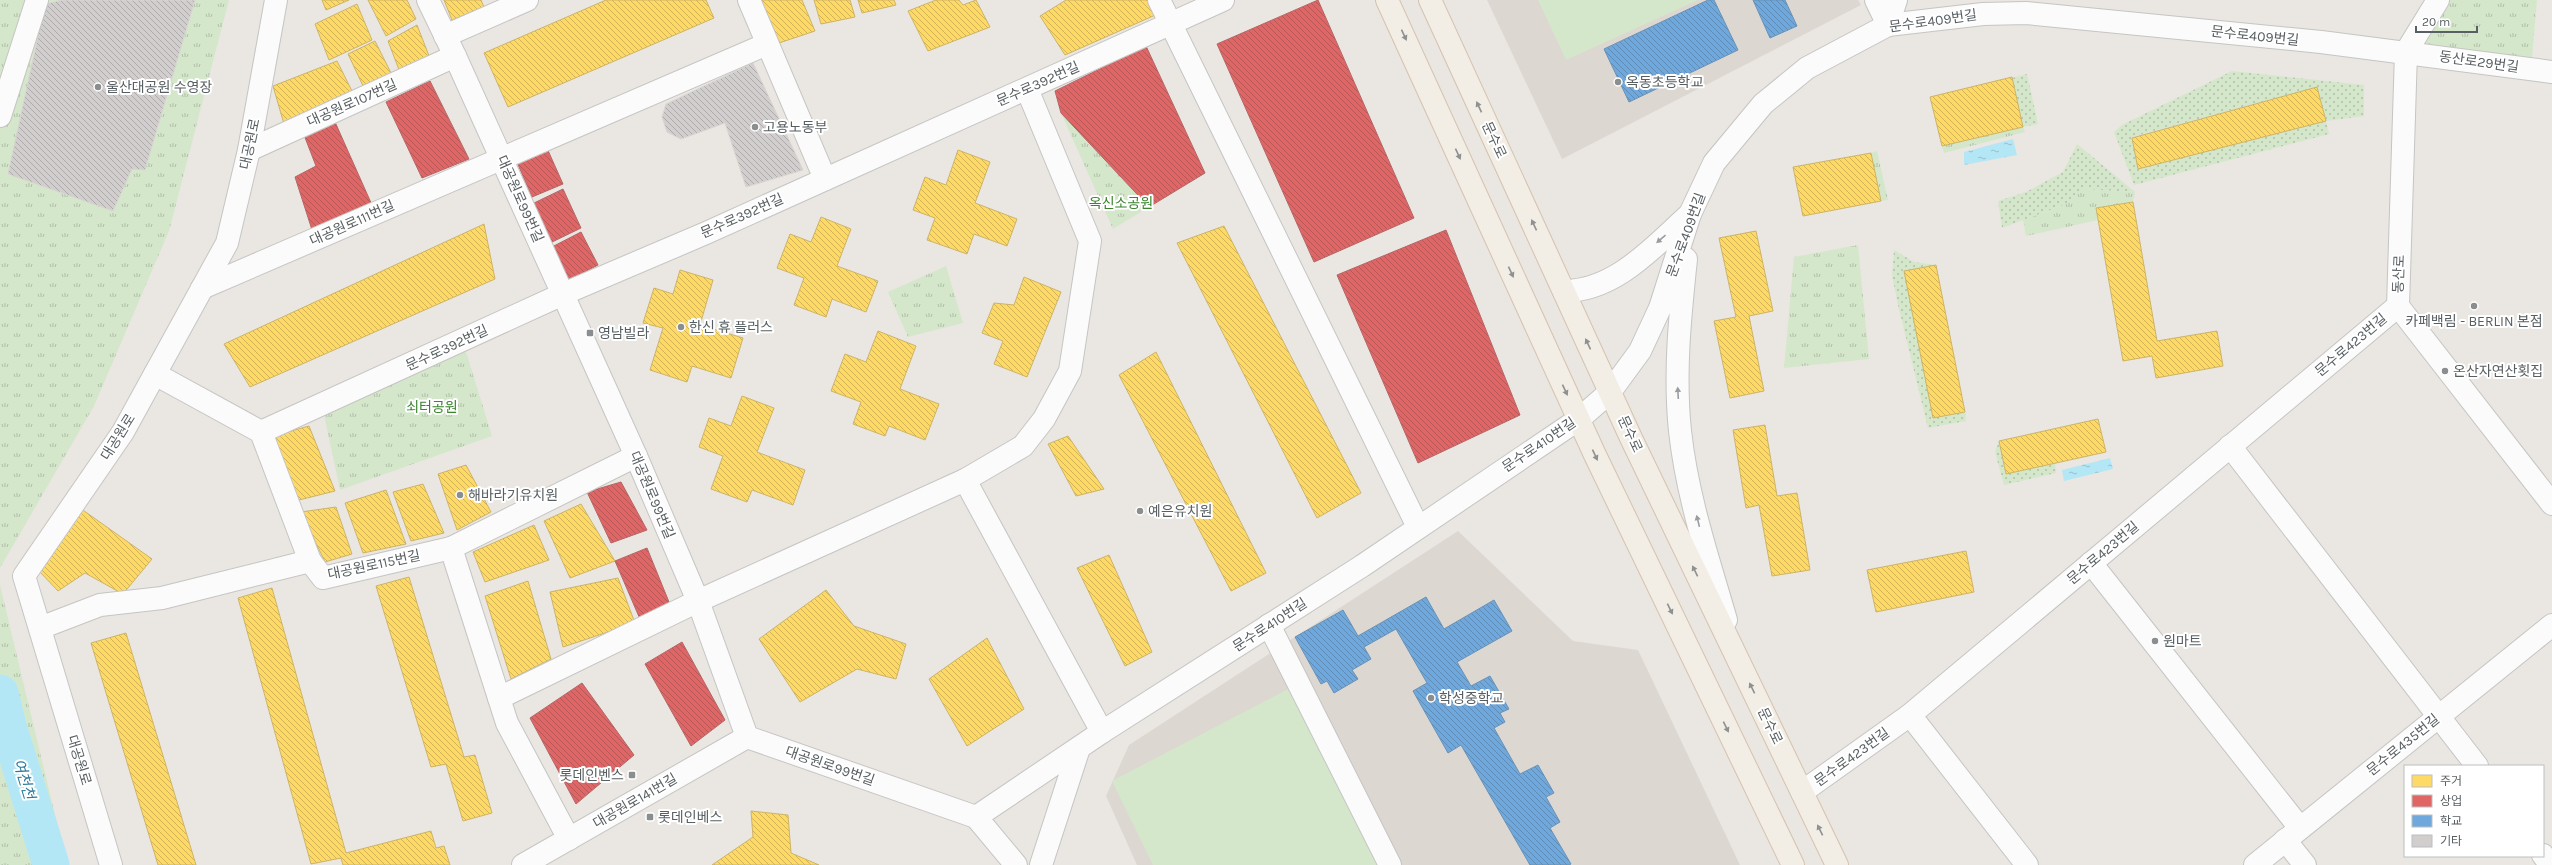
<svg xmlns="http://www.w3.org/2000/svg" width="2552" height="865" font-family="Karla,'Noto Sans KR',sans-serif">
<defs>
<pattern id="grass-tufts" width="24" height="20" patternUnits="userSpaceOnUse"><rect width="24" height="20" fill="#d5e7cb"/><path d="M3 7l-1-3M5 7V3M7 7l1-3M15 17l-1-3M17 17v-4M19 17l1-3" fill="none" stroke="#b0bea8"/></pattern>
<pattern id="garden-dots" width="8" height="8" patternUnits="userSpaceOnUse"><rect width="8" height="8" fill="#d5e7cb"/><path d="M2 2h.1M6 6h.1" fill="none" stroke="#b0bea8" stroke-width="1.8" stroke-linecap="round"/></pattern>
<pattern id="water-ripples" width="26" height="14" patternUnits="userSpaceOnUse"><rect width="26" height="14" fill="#b4e7f6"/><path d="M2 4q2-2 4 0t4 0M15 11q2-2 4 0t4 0" fill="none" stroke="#95becb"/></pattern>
<pattern id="homes-back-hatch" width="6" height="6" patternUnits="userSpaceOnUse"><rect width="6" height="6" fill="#ffd966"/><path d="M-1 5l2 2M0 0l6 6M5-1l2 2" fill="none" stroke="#d1b357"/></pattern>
<pattern id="shops-back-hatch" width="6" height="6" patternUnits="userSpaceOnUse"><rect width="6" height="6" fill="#e06666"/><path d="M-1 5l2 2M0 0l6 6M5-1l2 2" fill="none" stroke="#b85757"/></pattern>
<pattern id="schools-back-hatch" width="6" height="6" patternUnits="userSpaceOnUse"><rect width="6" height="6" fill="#6fa8dc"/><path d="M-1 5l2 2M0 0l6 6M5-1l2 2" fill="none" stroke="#5e8cb6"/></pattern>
<pattern id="building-back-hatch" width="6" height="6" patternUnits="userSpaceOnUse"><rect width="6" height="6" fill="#d1cecd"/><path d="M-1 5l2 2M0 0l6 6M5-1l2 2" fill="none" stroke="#acaaaa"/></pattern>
</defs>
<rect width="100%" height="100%" fill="#eae6e2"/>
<!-- education -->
<g fill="#dcd7d1">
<polygon points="1487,0 1858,0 1861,5 1562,159"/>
<polygon points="1458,531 1573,641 1638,650 1740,865 1137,865 1106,796 1129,745"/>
</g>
<!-- grass -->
<g fill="url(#grass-tufts)">
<polygon points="0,0 229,0 169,231 94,406 0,568"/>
<polygon points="2438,0 2537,0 2531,69 2406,52"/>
<polygon points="1061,113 1149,207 1113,229"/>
<polygon points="2023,127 2025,132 1944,153 1942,146"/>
<polygon points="1877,151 1888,200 1881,201 1871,153"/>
<polygon points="2083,189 2135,192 2133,202 2096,208 2098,220 2026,236 2023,220 2066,204"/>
<polygon points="1858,245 1869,359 1784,368 1794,257"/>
<polygon points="946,266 963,323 908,337 888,292"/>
<polygon points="463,342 492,436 340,490 322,405"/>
<polygon points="0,585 67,865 0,865"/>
</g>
<!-- garden -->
<g fill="url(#garden-dots)" fill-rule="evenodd">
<path d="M2232,71L2364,85V116L2326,121L2329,134L2134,185L2114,132L2122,125ZM2317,87L2326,121L2138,168L2132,137Z"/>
<polygon points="2027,74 2038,124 2023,127 2012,78"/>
<polygon points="2077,144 2135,192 2084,189 2066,204 2002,228 1998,201 2026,192 2063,172"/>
<polygon points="1894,250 1914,262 1936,265 1904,271 1933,418 1965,412 1966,421 1928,428 1898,305 1892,275"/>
<polygon points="1999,441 2006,474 2055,463 2056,473 2004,485 1995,452"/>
</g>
<!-- pitch -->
<g fill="#d5e7cb">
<polygon points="1538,0 1698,0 1566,60"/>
<polygon points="1294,686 1383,865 1153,865 1112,781"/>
</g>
<!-- water -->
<g fill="url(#water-ripples)">
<polygon points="2013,139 2017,155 1964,165 1964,152"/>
<polygon points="2110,458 2113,469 2064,481 2062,470"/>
</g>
<!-- homes -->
<g fill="url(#homes-back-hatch)" stroke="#cdb465">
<polygon points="322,0 349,0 326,10"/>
<polygon points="368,0 407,0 416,19 386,36"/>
<polygon points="444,0 481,0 484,7 452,20"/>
<polygon points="606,0 706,0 714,18 508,107 484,53"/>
<polygon points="758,0 802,0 815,31 776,44"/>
<polygon points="814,0 850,0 855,17 821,24"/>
<polygon points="858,0 894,0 896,5 862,13"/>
<polygon points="936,0 959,0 963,5 976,0 990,27 928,51 908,11"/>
<polygon points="1066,0 1154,0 1160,13 1065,55 1040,16"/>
<polygon points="357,4 372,40 329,60 315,24"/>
<polygon points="417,25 431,61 401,75 388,41"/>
<polygon points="375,41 392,75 364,88 348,54"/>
<polygon points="337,61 354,95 284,124 273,86"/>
<polygon points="2012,77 2023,127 1942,146 1930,97"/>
<polygon points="2317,87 2326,121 2138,169 2132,138"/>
<polygon points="958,150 990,162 975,203 1017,219 1007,246 974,234 967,254 927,240 935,218 913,210 925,177 946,185"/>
<polygon points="1871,153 1881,201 1803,216 1793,167"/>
<polygon points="2133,202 2157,341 2217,331 2223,366 2156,378 2152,356 2123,361 2096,208"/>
<polygon points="821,217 851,229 837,266 878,281 866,312 832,299 826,317 794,305 804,278 777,268 790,234 811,242"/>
<polygon points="484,224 495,279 250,387 224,344"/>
<polygon points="1224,226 1361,493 1317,518 1177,243"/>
<polygon points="1756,231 1773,311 1749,316 1764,391 1730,398 1714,321 1736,317 1719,238"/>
<polygon points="1936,265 1965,412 1933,418 1904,271"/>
<polygon points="680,270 713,280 700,325 743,338 731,378 692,366 687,382 650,370 663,328 643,323 654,288 673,294"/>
<polygon points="1024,277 1061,292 1027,377 994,364 1003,341 982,333 994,303 1014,305"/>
<polygon points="878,331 916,346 900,389 939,404 925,440 889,426 885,436 853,424 861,402 831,391 845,354 866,362"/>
<polygon points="1156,352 1266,573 1231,591 1119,375"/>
<polygon points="742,396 774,408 757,452 805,470 793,505 752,490 747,502 711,489 723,456 699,447 709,418 731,426"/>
<polygon points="2098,419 2106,452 2006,474 1999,441"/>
<polygon points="1765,425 1777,496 1797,493 1810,570 1772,576 1759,505 1746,508 1733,430"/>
<polygon points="309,426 335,491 295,501 270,437"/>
<polygon points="1068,436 1104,489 1076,496 1048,444"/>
<polygon points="466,465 491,512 457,530 438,474"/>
<polygon points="423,484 444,533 411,541 393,492"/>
<polygon points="386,490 406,544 363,553 345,503"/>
<polygon points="581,504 615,561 570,578 544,521"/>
<polygon points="336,507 352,554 325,562 301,512"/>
<polygon points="80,508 152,559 123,594 85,573 58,591 40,572"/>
<polygon points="534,525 549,560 485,582 473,552"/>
<polygon points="1966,551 1974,592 1876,612 1867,570"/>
<polygon points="1109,555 1152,652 1125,666 1077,568"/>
<polygon points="409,577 464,757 475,755 492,813 463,821 446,764 431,767 376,586"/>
<polygon points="618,578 635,623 563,647 550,592"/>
<polygon points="528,581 551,659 511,679 485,596"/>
<polygon points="272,588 346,853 431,831 436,848 444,846 450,865 343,865 341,858 311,864 238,598"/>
<polygon points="826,590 854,626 906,644 896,679 857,669 800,702 759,639"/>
<polygon points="126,633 196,865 158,865 91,643"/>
<polygon points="987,638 1024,709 967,746 929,679"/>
<polygon points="751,811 788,815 791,853 819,865 712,865 753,837"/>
</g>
<!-- shops -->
<g fill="url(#shops-back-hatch)" stroke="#b76465">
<polygon points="1318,0 1414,218 1314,262 1217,44"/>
<polygon points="1146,46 1205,173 1149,207 1061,113 1055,91"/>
<polygon points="430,81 469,159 422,178 386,102"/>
<polygon points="335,122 372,205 313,233 295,177 316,166 304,135"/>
<polygon points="546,146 563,184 532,197 516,160"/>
<polygon points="563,189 581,228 550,243 532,204"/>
<polygon points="1446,230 1520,415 1418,463 1337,275"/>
<polygon points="581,232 598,265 565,282 548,249"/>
<polygon points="621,482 647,530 611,543 587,492"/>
<polygon points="647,548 669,602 640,619 615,561"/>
<polygon points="682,642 725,720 691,746 645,664"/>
<polygon points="582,683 634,755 576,804 530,718"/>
</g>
<!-- schools -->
<g fill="url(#schools-back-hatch)" stroke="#6892b7">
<polygon points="1708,0 1714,0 1738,50 1629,102 1604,49"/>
<polygon points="1753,0 1785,0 1797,26 1770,38"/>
<polygon points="1426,597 1444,629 1494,600 1512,631 1457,662 1471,686 1490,676 1509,709 1500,713 1505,722 1494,728 1520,774 1538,765 1554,793 1546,797 1560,822 1550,828 1571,864 1569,865 1530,865 1461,745 1448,753 1413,691 1427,683 1396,629 1364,647 1371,659 1352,670 1358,679 1334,693 1327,681 1321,684 1295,637 1343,610 1358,636"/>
</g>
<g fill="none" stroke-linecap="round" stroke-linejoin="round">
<!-- river -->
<polyline stroke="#b4e7f6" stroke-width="37" points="0,693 8,726 51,865"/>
</g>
<!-- building -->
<g fill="url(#building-back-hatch)" stroke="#d9d5d2">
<polygon points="62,0 195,0 145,170 132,169 113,211 8,174 45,4"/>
<polygon points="753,63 803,170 746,187 725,123 681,139 667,132 662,117 666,104"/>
</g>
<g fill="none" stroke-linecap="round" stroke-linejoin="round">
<defs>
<g id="minor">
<polyline points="428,0 455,56 636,456 698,601 747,737 976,817"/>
<polyline points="749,0 825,179"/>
<polyline points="1159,0 1418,527"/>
<polyline points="1876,0 1888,25"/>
<polyline points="2438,0 2406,52 2398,306 2552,504"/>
<polyline points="1888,25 1896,0"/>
<polyline points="445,36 527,0"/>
<polyline points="0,116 37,0"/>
<polyline points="249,150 455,56"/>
<path d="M1686,259C1680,316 1674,373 1680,431C1687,496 1708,558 1726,620"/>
<polyline points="202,288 767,44"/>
<path d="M1564,291C1616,291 1654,246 1690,214"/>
<polyline points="155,374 261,432 310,561 323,578 451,548 636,456"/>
<polyline points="261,432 563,294 706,233 1223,0"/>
<polyline points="2230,446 2477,766"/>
<polyline points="965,480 1102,732"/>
<polyline points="451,548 507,723 569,839"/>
<polyline points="2091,563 2300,828"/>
<polyline points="1269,625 1390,865"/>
<polyline points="40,628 100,605 162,598 310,561"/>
<polyline points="499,698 698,601 965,480 1023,446 1044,419 1070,371 1090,241 1027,89"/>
<polyline points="1910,715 2027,865"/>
<polyline points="1802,792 1910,715 2398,306"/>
<polyline points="2285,840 2305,865"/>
<polyline points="2543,855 2551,865"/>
<polyline points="111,865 24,576 123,432 227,243 249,150 276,0"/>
<polyline points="523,865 747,737"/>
<polyline points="1016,865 976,817 1102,732 1362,566 1579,419 1610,392 1640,351 1660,308 1690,214 1714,163 1763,104 1807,68 1888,25 1983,14 2026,13 2321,42 2552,72"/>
<polyline points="1041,865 1079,748"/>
<polyline points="2255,865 2552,625"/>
</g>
<g id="major">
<polyline points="1387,0 1595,455 1793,865"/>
<polyline points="1430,0 1631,438 1837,865"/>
</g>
</defs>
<!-- minor casing -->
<use href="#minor" stroke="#c5c5c4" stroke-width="24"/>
<!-- major casing -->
<use href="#major" stroke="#d4c2ae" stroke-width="24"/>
<!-- minor -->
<use href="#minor" stroke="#fcfbfb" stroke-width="22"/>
<!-- major -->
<use href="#major" stroke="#f2ede5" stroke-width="22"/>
</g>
<!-- one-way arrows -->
<defs><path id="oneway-solid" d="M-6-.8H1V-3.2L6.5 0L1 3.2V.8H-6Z"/></defs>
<g fill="#8e9190">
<use href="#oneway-solid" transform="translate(1404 35) rotate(65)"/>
<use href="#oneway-solid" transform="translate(1479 107) rotate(-115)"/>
<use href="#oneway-solid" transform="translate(1458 154) rotate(65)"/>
<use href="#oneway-solid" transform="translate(1534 225) rotate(-115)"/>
<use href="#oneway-solid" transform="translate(1511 272) rotate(65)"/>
<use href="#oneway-solid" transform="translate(1588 344) rotate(-115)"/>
<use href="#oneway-solid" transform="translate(1565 390) rotate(65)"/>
<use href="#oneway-solid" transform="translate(1595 455) rotate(65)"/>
<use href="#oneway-solid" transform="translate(1695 571) rotate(-116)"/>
<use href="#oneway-solid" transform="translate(1670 609) rotate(64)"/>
<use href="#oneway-solid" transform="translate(1752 688) rotate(-116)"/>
<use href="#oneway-solid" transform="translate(1726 727) rotate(64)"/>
<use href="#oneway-solid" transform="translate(1820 830) rotate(-116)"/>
</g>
<g fill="#9a9d9f">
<use href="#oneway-solid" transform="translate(1661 239) rotate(139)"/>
<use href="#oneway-solid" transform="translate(1678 393) rotate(-93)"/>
<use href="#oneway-solid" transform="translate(1698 521) rotate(-104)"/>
</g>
<!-- markers -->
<g fill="#8b8e8f" stroke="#fff" stroke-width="1.5">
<circle cx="1618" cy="82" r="4"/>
<circle cx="98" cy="87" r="4"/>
<circle cx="755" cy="127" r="4"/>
<circle cx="2474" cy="306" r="4"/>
<circle cx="681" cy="327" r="4"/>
<rect x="586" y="329" width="8" height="8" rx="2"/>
<circle cx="2445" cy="371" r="4"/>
<circle cx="460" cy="495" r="4"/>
<circle cx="1140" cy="511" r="4"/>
<circle cx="2155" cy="641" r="4"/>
<circle cx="1431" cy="698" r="4"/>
<rect x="628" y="771" width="8" height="8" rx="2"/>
<rect x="646" y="813" width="8" height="8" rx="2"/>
</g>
<g text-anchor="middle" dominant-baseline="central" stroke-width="4" stroke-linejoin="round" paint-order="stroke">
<!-- street labels -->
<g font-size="14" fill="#585f62" stroke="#fff">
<text transform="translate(1933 21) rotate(-8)">문수로409번길</text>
<text transform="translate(2255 36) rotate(6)">문수로409번길</text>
<text transform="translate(2479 62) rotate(8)">동산로29번길</text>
<text transform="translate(1038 84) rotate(-24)">문수로392번길</text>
<text transform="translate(352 103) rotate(-24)">대공원로107번길</text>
<text transform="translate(1494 140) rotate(65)">문수로</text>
<text transform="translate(250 144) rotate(-78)">대공원로</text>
<text transform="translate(520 199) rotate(66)">대공원로99번길</text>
<text transform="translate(742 216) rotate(-24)">문수로392번길</text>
<text transform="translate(352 223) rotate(-24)">대공원로111번길</text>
<text transform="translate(1686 235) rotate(-70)">문수로409번길</text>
<text transform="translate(2399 274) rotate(-88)">동산로</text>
<text transform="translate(2351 345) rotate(-40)">문수로423번길</text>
<text transform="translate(447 348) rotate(-25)">문수로392번길</text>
<text transform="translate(1630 434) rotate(65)">문수로</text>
<text transform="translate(118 437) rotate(-58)">대공원로</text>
<text transform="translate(1539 445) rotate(-34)">문수로410번길</text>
<text transform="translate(652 495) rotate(67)">대공원로99번길</text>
<text transform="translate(2103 553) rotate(-40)">문수로423번길</text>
<text transform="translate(374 565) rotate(-12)">대공원로115번길</text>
<text transform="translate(1270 625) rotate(-33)">문수로410번길</text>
<text transform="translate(1770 726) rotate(64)">문수로</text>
<text transform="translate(2403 745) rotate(-39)">문수로435번길</text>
<text transform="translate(1852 757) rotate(-36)">문수로423번길</text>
<text transform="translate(79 760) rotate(73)">대공원로</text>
<text transform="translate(830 766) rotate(19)">대공원로99번길</text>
<text transform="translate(635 801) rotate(-30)">대공원로141번길</text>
</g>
<!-- poi labels -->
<g font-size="14" fill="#585f62" stroke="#fff" text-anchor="start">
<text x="1626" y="82">옥동초등학교</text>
<text x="106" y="87">울산대공원 수영장</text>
<text x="763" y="127">고용노동부</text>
<text x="2474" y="321" text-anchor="middle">카페백림 - BERLIN 본점</text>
<text x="689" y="327">한신 휴 플러스</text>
<text x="598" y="333">영남빌라</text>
<text x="2453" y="371">온산자연산횟집</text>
<text x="468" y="495">해바라기유치원</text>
<text x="1148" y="511">예은유치원</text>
<text x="2163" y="641">원마트</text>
<text x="1439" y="698">학성중학교</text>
<text x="624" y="775" text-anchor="end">롯데인벤스</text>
<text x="658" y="817">롯데인베스</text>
</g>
<!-- park labels -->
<g font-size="14" fill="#3b852e" stroke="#fff">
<text x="1121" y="203">옥신소공원</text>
<text x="432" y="407">쇠터공원</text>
</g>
<!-- water labels -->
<g font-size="15" font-style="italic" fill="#2e7a9c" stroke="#fff">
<text transform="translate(24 779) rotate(73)">여천천</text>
</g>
</g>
<!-- legend -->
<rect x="2404" y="765" width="140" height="92" fill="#ffffff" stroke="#bcbfc0"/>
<rect x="2412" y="775" width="20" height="12" fill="#ffd966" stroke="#bcbfc0"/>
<text x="2440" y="785" font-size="12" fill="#585f62">주거</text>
<rect x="2412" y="795" width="20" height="12" fill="#e06666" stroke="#bcbfc0"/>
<text x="2440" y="805" font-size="12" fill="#585f62">상업</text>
<rect x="2412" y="815" width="20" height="12" fill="#6fa8dc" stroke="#bcbfc0"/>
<text x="2440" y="825" font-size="12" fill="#585f62">학교</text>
<rect x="2412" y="835" width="20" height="12" fill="#d1cecd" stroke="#bcbfc0"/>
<text x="2440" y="845" font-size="12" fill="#585f62">기타</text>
<!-- scale -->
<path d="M2416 26v6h61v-6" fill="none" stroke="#585f62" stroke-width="2"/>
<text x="2422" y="26" font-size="12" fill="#585f62" stroke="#ffffff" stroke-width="3" paint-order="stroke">20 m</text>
</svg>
